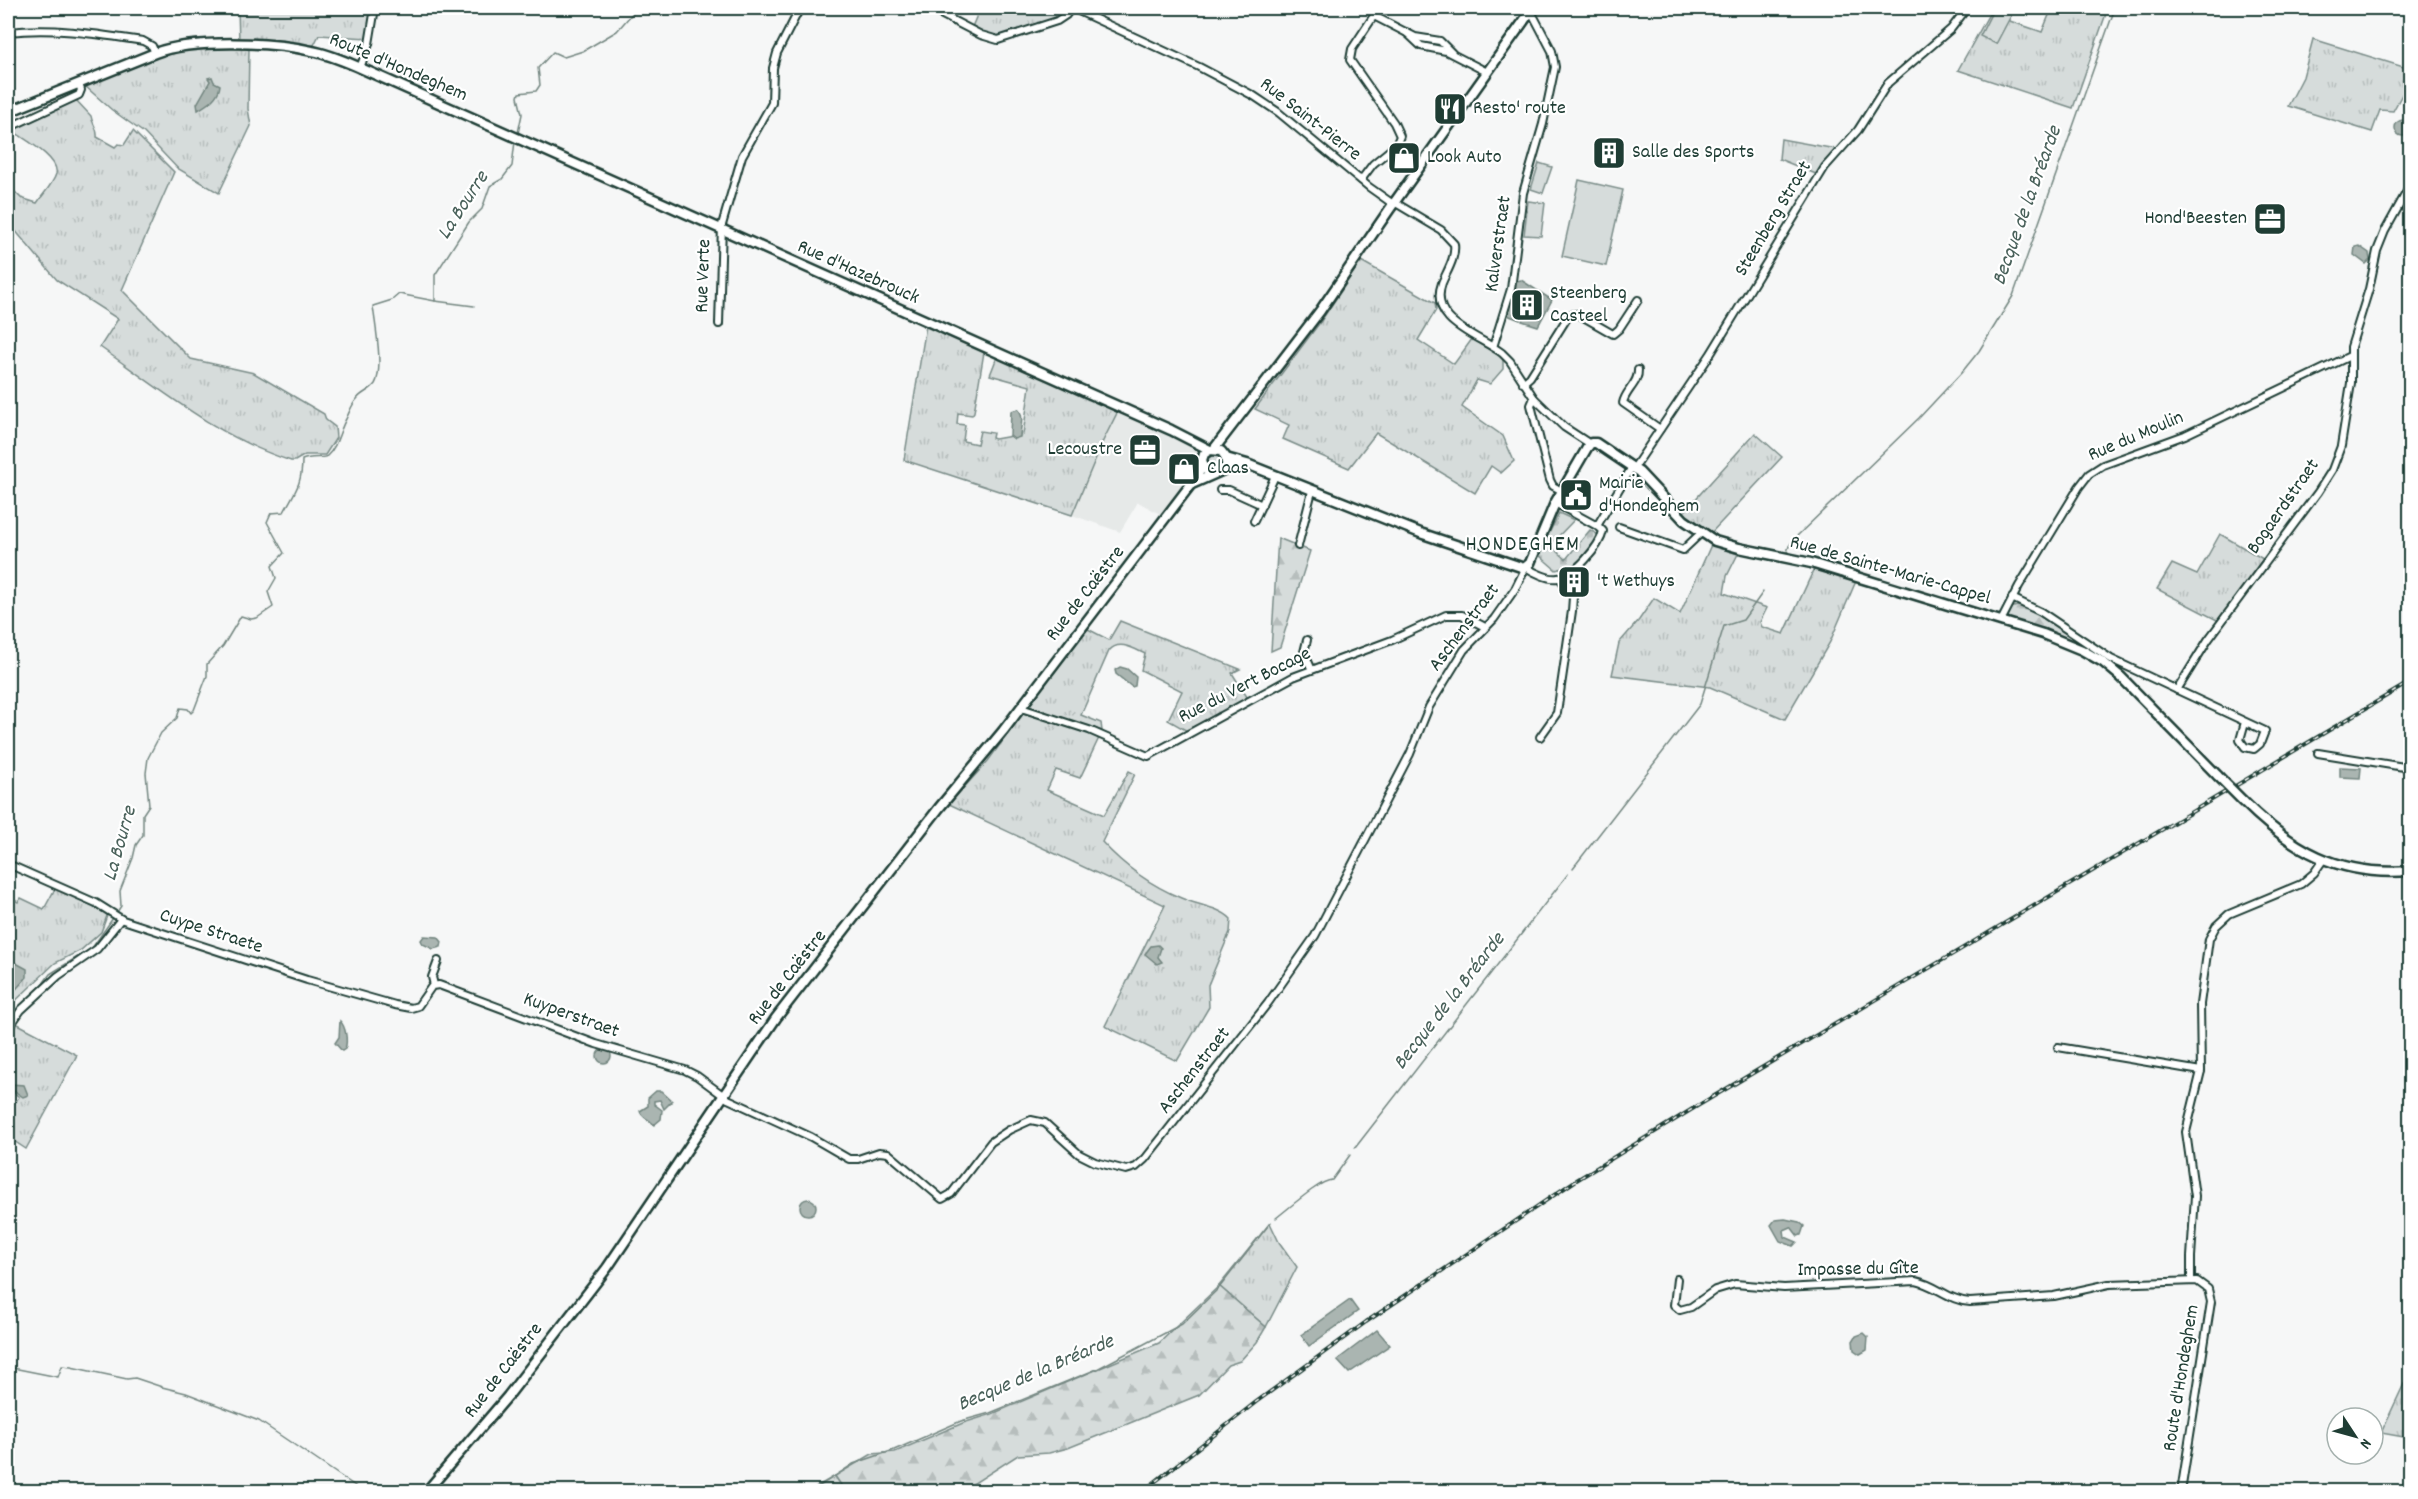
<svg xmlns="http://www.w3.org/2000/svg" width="2418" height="1499" font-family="Dekko,sans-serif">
<defs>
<pattern id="grass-tufts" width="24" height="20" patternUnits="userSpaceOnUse" patternTransform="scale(1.5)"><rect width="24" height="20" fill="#d6dcdb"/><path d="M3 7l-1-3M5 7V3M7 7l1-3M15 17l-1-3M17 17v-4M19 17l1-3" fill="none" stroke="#b7bebd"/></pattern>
<pattern id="forest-firs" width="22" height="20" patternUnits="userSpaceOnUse" patternTransform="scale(1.5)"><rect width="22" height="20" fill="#d6dcdb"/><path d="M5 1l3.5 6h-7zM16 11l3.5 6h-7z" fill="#b7bebd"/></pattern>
<pattern id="cemetery-stones" width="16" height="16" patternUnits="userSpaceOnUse" patternTransform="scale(1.5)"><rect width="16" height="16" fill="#d6dcdb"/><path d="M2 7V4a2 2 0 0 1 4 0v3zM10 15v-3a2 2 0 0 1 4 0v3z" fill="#b7bebd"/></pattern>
</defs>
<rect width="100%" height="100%" fill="#f6f7f7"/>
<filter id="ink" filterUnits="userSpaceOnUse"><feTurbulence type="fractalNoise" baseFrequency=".0167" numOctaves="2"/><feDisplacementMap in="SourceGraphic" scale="12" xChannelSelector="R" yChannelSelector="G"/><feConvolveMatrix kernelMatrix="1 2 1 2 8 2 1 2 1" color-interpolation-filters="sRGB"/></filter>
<g filter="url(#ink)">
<!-- built -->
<polygon fill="#e6e9e8" points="1118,411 1190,446 1200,454 1194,472 1162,515 1138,502 1120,532 1072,515 1103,441"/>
<!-- grass -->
<g fill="url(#grass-tufts)" stroke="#7a8c88" stroke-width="1.5">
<polygon points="238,8 373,8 368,38 319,35 314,45 239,41"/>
<path d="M980,8H1069C1061,19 1013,38 999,38C990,38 981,32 972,27Z"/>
<polygon points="2052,8 2108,8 2073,108 1958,70 1989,14 2042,32"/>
<polygon points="2313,39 2410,69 2410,85 2406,87 2393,111 2380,110 2372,132 2288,106 2303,77"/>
<polygon points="249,48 248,109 251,126 219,193 177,168 144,133 112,110 85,86 168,53 192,49"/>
<path d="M76,100L91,116C92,124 98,128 97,137L115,147L118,144L124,145L133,131L174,172L122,290L191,359L254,373L324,414L326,420L335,427L336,438L325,455H305L295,461H291C219,438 161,390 100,347L118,319L57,280L8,222V185L21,198L37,203C43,194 53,184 56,174C60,158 22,138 10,129Z"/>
<polygon points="1781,139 1836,149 1816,174 1779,159"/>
<polygon points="1361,261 1435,303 1436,310 1418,340 1454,364 1472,339 1503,358 1503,369 1490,384 1477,380 1462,407 1503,436 1514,461 1501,473 1491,466 1475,493 1376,433 1349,468 1283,439 1289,425 1255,409 1321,321"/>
<polygon points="926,326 984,352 974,412 972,415 958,413 957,424 965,425 963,441 977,444 980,431 993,433 992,438 995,439 1023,434 1030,386 990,375 997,357 1118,411 1103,441 1072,515 904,460"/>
<polygon points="1755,433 1782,457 1710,534 1683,513"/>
<circle cx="1214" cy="462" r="8"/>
<polygon points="2220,534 2263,559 2219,621 2157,589 2172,564 2197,575"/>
<polygon points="1711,545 1738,554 1727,576 1724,593 1767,608 1760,622 1762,627 1784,634 1815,567 1856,581 1830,642 1785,719 1710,687 1612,675 1619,643 1639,620 1654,598 1680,614"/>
<path d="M1120,621L1240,669L1232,673L1249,700L1189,732L1168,720L1182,691L1141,670L1145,654C1134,649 1119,639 1109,651L1081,715L1101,723L1102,731L1028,706L1086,628L1109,640Z"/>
<path d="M1023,713L1071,727L1099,738L1080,778L1056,770L1047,790L1104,815L1129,771L1135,774L1102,842C1124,866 1150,885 1181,898C1196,905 1220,907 1231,919L1230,932L1208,985L1209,1007L1177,1061L1105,1026L1165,905L949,804L988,761Z"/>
<polygon points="56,887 108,913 101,932 81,950 55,963 8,1008 8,943 13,933 8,932 8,904 11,898 18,902 21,898 44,909"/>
<polygon points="14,1022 77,1055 26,1149 8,1137 8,1112 19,1097 8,1088 8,1036"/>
<polygon points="1270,1223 1279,1242 1297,1267 1266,1327 1219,1286"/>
<polygon points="2410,1371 2410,1438 2381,1433"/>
<polygon points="835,1476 845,1491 809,1491"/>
</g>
<!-- forest -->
<g fill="url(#forest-firs)" stroke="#7a8c88" stroke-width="1.5">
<polygon points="1278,538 1310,551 1280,647 1271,651"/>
<polygon points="2018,606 2038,613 2081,641 2078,645 2005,619 2009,608"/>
<polygon points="1219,1286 1266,1327 1257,1342 1240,1361 1228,1365 1199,1395 1068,1448 1049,1453 1018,1455 962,1491 845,1491 835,1476 872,1454 895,1452 963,1423 992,1414 1159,1343"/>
</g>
<!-- cemetery -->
<polygon fill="url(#cemetery-stones)" stroke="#7a8c88" stroke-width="1.5" points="1559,513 1574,520 1550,545 1566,559 1590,530 1597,534 1598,537 1577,564 1556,570 1540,556 1540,552"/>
<!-- green -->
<g fill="#d6dcdb" stroke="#7a8c88" stroke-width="1.5">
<polygon points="1994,8 2009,8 2014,10 1996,44 1980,36"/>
<polygon points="1539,163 1552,167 1543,193 1531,189"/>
<polygon points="1579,180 1623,190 1606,266 1562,256"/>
<polygon points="1528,201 1545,203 1541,236 1524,235"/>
</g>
<!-- water -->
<g fill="#aab5b1" stroke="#72857f" stroke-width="1.5">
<path d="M212,77L214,82L220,85C219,97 208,104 198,110L197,104L210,81L208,78Z"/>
<circle cx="2403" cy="128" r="8"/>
<polygon points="2359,246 2369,253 2370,260 2366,264 2354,255 2355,247"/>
<polygon points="1521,280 1552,300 1538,326 1522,321 1524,315 1531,318 1536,315 1542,303 1525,293 1520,298 1517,307 1523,314 1520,320 1507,315 1516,281"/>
<path d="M1018,409C1025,416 1020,428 1020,437L1014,439L1010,436L1011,411Z"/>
<polygon points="1120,667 1127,669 1136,677 1135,686 1132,687 1116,674 1115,670"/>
<polygon points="2340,767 2361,768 2360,778 2340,777"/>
<polygon points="424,936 438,937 442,942 441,947 433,949 423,944 421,940"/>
<polygon points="1158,945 1161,948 1158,957 1162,962 1157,964 1145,954 1151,946"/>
<polygon points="16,963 27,969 27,977 8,998 8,966"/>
<path d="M340,1021C346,1027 348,1041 345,1049L342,1051L335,1043L339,1037Z"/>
<circle cx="604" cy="1056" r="7"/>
<polygon points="10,1084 24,1085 28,1095 23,1097 10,1088"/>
<path d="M656,1091H661L672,1101L664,1109L660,1100L654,1101V1104L662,1110L661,1119L654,1125C650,1119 641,1118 640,1111L648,1106V1098Z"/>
<circle cx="808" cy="1207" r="8"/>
<polygon points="1785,1219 1799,1222 1804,1226 1801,1235 1798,1236 1791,1227 1784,1230 1785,1237 1797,1242 1793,1246 1780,1241 1771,1225 1775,1220"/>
<polygon points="1350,1300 1358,1311 1309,1346 1301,1335"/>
<polygon points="1377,1330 1390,1345 1349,1373 1337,1360"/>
<polygon points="1864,1333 1868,1337 1867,1350 1860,1354 1854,1350 1853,1341 1856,1336"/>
</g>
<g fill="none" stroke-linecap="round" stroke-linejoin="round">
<!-- stream -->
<g stroke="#72857f" stroke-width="1.5">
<polyline points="518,133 522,114 518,97 519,93 536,91 540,85 538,68 553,52 564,57 583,51 617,31 637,8"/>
<polyline points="435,301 474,306"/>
<polyline points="1787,552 1789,546 1797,536 1919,418 1962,372 1979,351 2013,296 2115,8"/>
<polyline points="1573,868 1700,704 1724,626 1743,620 1763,592"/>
<path d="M117,912L121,906L120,891L133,858L136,845L143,835V814L149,805L146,773L148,758L161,733L177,718L180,708L188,709L191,713L194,710L207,676V664L223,646L241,616L251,619L257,618L273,607L268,592L276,578L272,566L284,553L267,522L271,513L284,512C295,491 302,485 302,460C311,456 324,459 327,456C338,446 339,431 346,419C349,413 352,404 357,399C362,392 370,391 375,384C384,369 375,324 373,306L392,300L399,294L435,301V275L469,222L482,209L490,186L502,179L512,166L515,141"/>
<polyline points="8,1018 42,985 50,974 92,948 113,918"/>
<polyline points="1355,1148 1568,874"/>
<path d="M1276,1218C1288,1209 1320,1180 1332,1180L1350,1155"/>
<polyline points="8,1367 58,1377 62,1366 71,1367 127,1379 135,1378 162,1387 186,1393 259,1421 364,1492"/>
<polyline points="811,1492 853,1464 894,1450 961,1421 990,1413 1097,1369 1182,1324 1219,1288 1271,1222"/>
</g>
<defs>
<g id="street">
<polyline points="929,8 981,35 998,40 1057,21 1066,15 1071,8"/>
<polyline points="1072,8 1199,67 1254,96 1278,112 1369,187 1393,204"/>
<polyline points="1374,16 1415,37 1440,41 1452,53"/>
<path d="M8,32C55,27 96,34 143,41L152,46L155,53"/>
<polyline points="1406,32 1421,46 1446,51 1487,72"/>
<polyline points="360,68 369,44 375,8"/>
<polyline points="8,128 79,95 81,90 79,84"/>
<polyline points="1361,180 1373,164 1396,145 1400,136 1394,123 1350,60 1352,49 1379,8"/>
<path d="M1394,202L1441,230L1454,244C1456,258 1447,271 1442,283C1428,322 1478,335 1502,353L1510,361L1534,398L1564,427L1590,444"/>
<polyline points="719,324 722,225 742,156 772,103 773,68 777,53 800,8"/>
<polyline points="1493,347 1511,289 1523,193 1543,124 1555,67 1552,51 1531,11"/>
<path d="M1638,370C1639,383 1625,391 1623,403L1660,429"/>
<polyline points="1523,383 1530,377 1569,315 1578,314 1613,334 1619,329 1638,300"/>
<polyline points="1534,398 1531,405 1550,480 1553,486 1562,491"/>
<polyline points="1634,468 1710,355 1825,167 1858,130 1888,83 1951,29 1967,8"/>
<polyline points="1220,490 1229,490 1262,505"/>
<polyline points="1254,521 1275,476"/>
<polyline points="1597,526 1632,467"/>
<polyline points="1619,527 1683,550 1701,533"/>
<polyline points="1298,546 1312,491"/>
<polyline points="2012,598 2041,612 2111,659 2265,731 2260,744 2254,749 2245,747 2240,740 2245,722"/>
<polyline points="2001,621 2019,586 2079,487 2089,474 2103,465 2185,435 2350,356"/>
<polyline points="1307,640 1304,652 1311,668"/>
<polyline points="2177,690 2208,640 2318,492 2332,470 2341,446 2351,383 2351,347 2369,289 2377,251 2385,231 2410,186"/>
<polyline points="1021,708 1089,730 1148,756 1293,677 1392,640 1446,615 1462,615 1485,627"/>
<polyline points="1540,737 1557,713 1572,611 1573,597 1560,578"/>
<polyline points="2318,753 2410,768"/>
<path d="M8,864L96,903L123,920L307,980L395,1005L411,1008L418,1006L432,986L439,985L596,1044L685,1070L697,1076L728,1099L811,1137L849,1159H858L879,1152L888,1153L942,1199L951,1194L991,1142L1009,1130L1031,1120L1045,1123L1079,1154L1095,1162L1126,1170L1136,1167L1145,1159L1268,1003L1315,936L1410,754L1429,707L1464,650L1494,619L1515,589L1526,567C1533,572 1549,580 1558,578C1574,576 1600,547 1603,531L1599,527L1555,503"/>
<polyline points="434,985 432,977 438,961"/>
<polyline points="8,1029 21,1010 58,976 97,949 121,919"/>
<polyline points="2058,1047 2201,1071"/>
<path d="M1677,1279L1674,1305L1680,1310L1691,1307L1715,1290L1735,1284L1784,1288L1916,1281C1936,1285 1950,1301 1970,1302L2054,1296L2109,1284L2197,1281L2208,1289L2211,1302L2181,1492"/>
<polyline points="2191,1280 2191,1257 2195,1196 2186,1132 2201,1071 2200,1004 2209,939 2216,926 2229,914 2301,884 2314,873 2323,860"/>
</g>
<g id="secondary">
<path d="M8,112L155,53C193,39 273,42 312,51C328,54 342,60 356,66L1171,430L1210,450"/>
<polyline points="1214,449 1320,311 1389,210 1533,8"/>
<polyline points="1226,458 1247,464 1423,534 1524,568 1530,563 1555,503 1587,448 1591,443 1596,443 1639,472 1684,520 1715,541 1739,548 1811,563 2043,634 2082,650 2103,662 2121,677 2218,776"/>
<polyline points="1205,470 1202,460 1204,454 1210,450 1221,451 1225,456 1226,463"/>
<polyline points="1194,483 1230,467 1244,465"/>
<path d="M2243,801C2292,850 2339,877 2410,871"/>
<polyline points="426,1492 508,1396 607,1268 776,1018 939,808 1003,731 1198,475 1202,465"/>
</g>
<polyline id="primary" points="8,1485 14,1492"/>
</defs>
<!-- street casing -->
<use href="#street" stroke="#1f3d34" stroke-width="10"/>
<!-- secondary casing -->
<use href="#secondary" stroke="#1f3d34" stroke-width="13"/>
<!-- primary casing -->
<use href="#primary" stroke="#1f3d34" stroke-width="14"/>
<!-- street -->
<use href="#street" stroke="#fff" stroke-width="6"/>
<!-- secondary -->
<use href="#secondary" stroke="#fff" stroke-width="8"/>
<!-- primary -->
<use href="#primary" stroke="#fff" stroke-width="9"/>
<defs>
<polyline id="rail" points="1142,1492 1256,1402 1366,1322 1575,1181 1694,1108 2410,682"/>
</defs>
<!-- rail casing -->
<use href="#rail" stroke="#1f3d34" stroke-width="4"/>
<!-- rail -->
<use href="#rail" stroke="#fff" stroke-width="1.5" stroke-dasharray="4.5" stroke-linecap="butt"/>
<defs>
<polyline id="secondary-bridge" points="2218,776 2243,801"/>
</defs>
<!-- secondary-bridge casing -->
<use href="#secondary-bridge" stroke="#1f3d34" stroke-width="13" stroke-linecap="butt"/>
<!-- secondary-bridge -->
<use href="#secondary-bridge" stroke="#fff" stroke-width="8"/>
</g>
</g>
<!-- icons -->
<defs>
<symbol id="restaurant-square" viewBox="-11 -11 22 22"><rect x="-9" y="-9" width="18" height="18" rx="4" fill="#1f3d34" stroke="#fff"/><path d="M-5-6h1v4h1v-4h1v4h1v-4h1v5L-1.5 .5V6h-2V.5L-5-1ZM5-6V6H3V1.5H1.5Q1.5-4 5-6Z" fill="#fff"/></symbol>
<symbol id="building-square" viewBox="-11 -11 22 22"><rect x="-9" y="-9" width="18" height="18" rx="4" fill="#1f3d34" stroke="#fff"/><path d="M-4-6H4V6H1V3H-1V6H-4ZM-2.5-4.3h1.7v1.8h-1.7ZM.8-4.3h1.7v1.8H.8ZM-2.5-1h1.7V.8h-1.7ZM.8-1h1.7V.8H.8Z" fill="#fff"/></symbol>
<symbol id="shop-square" viewBox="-11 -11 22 22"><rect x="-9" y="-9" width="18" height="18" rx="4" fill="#1f3d34" stroke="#fff"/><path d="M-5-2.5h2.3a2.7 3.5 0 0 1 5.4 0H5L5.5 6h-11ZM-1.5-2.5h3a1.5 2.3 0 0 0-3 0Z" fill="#fff"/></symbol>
<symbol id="office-square" viewBox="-11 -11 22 22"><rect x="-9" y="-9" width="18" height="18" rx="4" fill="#1f3d34" stroke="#fff"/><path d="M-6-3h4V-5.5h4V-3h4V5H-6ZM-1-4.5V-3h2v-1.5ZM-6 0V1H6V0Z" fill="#fff"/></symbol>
<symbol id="civic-square" viewBox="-11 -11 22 22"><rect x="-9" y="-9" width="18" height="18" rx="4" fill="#1f3d34" stroke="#fff"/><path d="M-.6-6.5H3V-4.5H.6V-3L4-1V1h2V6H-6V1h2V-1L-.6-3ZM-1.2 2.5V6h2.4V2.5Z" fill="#fff"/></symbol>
</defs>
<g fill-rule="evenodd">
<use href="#restaurant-square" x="1431" y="90" width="38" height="38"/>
<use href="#building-square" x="1590" y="134" width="38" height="38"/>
<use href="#shop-square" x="1385" y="139" width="38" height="38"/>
<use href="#office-square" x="2251" y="200" width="38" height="38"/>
<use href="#building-square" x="1508" y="286" width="38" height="38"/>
<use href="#office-square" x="1126" y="431" width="38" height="38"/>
<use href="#shop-square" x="1165" y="450" width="38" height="38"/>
<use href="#civic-square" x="1557" y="476" width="38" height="38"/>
<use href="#building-square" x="1555" y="563" width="38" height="38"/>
</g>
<g text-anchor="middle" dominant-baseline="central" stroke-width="4.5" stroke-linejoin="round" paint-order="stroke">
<!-- street labels -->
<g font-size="20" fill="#1f3d34" stroke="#fff">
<text transform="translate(398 68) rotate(23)">Route d'Hondeghem</text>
<text transform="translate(1310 120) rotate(38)">Rue Saint-Pierre</text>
<text transform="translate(1774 219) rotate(-59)">Steenberg Straet</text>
<text transform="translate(1499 244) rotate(-82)">Kalverstraet</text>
<text transform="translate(858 273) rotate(24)">Rue d'Hazebrouck</text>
<text transform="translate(704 276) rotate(-88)">Rue Verte</text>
<text transform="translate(2136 437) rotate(-23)">Rue du Moulin</text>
<text transform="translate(2284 507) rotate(-55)">Bogaerdstraet</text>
<text transform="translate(1890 571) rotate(16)">Rue de Sainte-Marie-Cappel</text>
<text transform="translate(1086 594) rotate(-52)">Rue de Caëstre</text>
<text transform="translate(1465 628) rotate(-53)">Aschenstraet</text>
<text transform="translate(1245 686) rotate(-27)">Rue du Vert Bocage</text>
<text transform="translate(211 932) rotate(18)">Cuype Straete</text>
<text transform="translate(788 978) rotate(-52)">Rue de Caëstre</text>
<text transform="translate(571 1016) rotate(20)">Kuyperstraet</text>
<text transform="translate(1195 1071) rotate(-52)">Aschenstraet</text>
<text transform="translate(1858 1270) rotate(-1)">Impasse du Gîte</text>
<text transform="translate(504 1371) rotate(-52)">Rue de Caëstre</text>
<text transform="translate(2182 1378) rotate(-81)">Route d'Hondeghem</text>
</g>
<!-- poi labels -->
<g font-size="20" fill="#1f3d34" stroke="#fff" text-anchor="start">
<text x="1473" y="109">Resto' route</text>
<text x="1632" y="153">Salle des Sports</text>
<text x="1427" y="158">Look Auto</text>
<text x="2247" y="219" text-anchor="end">Hond'Beesten</text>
<text x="1550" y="294">Steenberg<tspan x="1550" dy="23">Casteel</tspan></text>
<text x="1122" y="450" text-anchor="end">Lecoustre</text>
<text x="1207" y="469">Claas</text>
<text x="1599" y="484">Mairie<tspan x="1599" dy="23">d'Hondeghem</tspan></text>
<text x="1597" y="582">'t Wethuys</text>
</g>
<!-- water labels -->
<g font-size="21" font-style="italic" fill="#49615a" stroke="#fff">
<text transform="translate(464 206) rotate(-57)">La Bourre</text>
<text transform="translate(2028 206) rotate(-70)">Becque de la Bréarde</text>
<text transform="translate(121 844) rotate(-74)">La Bourre</text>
<text transform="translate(1450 1002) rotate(-52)">Becque de la Bréarde</text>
<text transform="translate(1036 1374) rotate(-23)">Becque de la Bréarde</text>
</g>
<!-- quarter labels -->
<g font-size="22" letter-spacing="1.5" fill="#1f3d34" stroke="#fff">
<text x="1523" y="545">HONDEGHEM</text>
</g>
</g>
<!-- margin -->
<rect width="2418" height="1499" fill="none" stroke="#fff" stroke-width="30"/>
<rect x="15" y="15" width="2388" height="1469" fill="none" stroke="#1f3d34" stroke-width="2" filter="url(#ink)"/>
<!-- north arrow -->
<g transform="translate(2355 1436) rotate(126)"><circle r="28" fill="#ffffff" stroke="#a5b1ae" stroke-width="1.5"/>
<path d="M0-4.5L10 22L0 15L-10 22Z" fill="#1f3d34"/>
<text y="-9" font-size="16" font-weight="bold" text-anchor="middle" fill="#1f3d34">N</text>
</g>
</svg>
